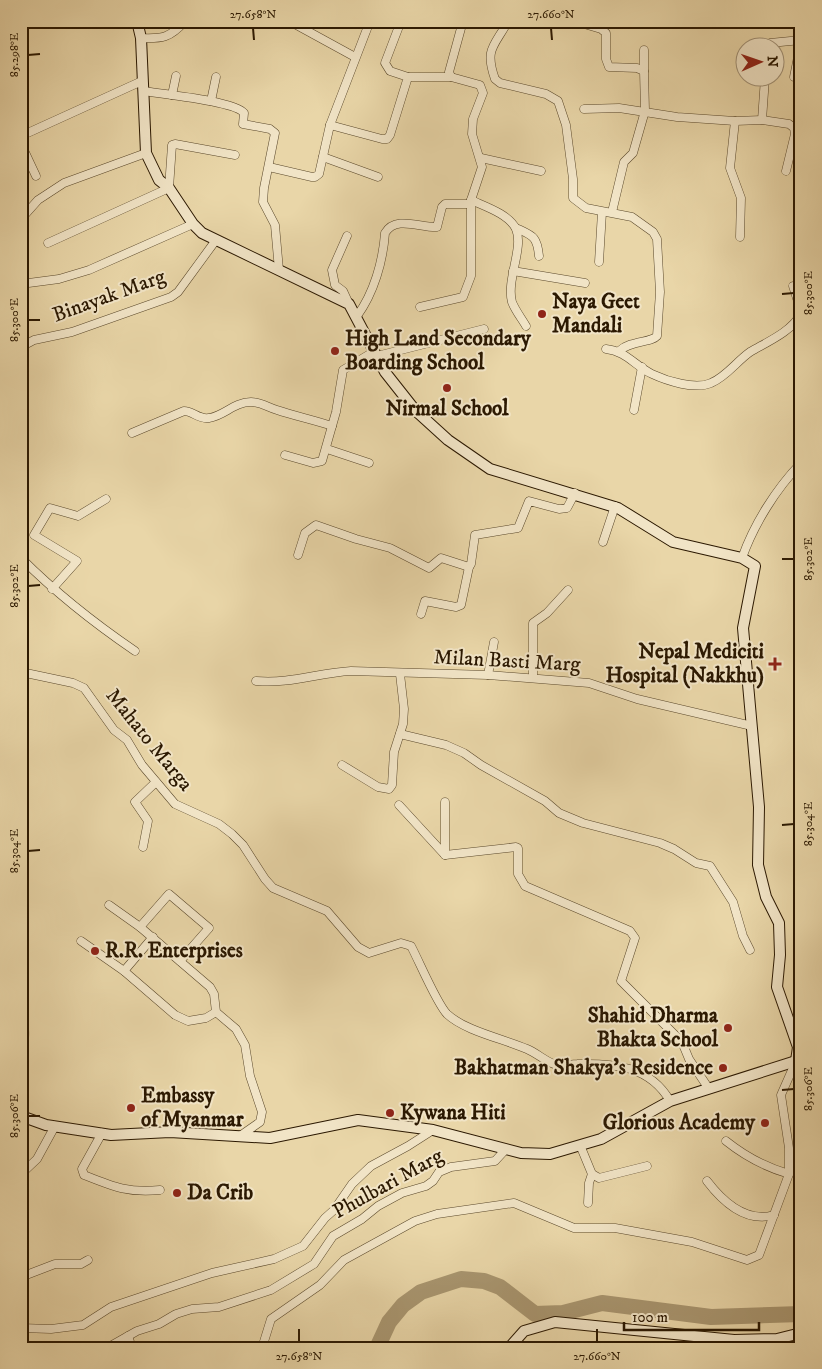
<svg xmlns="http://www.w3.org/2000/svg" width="822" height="1369" font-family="'IM FELL DW Pica',serif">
<rect width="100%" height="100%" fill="#e9d6a8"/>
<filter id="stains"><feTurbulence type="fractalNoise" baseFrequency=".004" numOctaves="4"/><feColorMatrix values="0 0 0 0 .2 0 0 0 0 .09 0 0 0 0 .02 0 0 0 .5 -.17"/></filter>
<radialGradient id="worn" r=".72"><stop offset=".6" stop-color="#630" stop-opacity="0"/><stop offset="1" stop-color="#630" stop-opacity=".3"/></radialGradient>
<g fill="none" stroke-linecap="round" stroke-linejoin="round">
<!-- river -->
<polyline stroke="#a8956f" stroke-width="16" points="377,1348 389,1322 403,1305 421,1292 461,1279 484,1281 500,1287 535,1314 563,1313 602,1303 711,1317 801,1314"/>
<defs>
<g id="street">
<path d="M508,21C495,46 484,48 495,79L500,83L546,94L558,101L566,125L573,179V198L586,208L632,217L653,232L657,239L660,292L657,336C651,343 631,340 619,351"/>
<polyline points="574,21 601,29 606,33 606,59 609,67 637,68 644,71 645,111 633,153 624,162 612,212"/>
<polyline points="291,22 355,57"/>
<path d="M141,38C162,39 170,38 185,21"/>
<polyline points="765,48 770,43 801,40"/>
<polyline points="644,71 644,50"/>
<polyline points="408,77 451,77"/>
<polyline points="794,77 801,42"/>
<path d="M143,91C161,94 235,101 244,113L243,124L270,129L275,133L264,188L263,202L275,225L279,270"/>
<polyline points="172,95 176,76"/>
<polyline points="211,101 216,77"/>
<polyline points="584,109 619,108 677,117 735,121 762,120 789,124 794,128 795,134 786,171"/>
<polyline points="762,120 765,78"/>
<polyline points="735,121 730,168 741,198 740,237"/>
<polyline points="330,125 382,139 387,139 390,135 408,77 390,71 385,63 401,21"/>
<polyline points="21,136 142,81"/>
<polyline points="21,144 36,176"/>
<polyline points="323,157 378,177"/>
<polyline points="481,158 541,171"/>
<polyline points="269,167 312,177 315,177 319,174 330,125 370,21"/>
<path d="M471,200C484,206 509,214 516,229C524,248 506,280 512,302C515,310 522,319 526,326"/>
<polyline points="21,219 38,200 64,183 146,153"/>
<path d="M516,228C533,236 537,236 539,256"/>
<polyline points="347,236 332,270 335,285 343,291 349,304"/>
<polyline points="48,243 169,188 172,145 175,144 235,155"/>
<polyline points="599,262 602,212"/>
<polyline points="513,271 585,283"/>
<polyline points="21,284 59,279 89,270 193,224"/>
<polyline points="793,286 801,311"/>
<polyline points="420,307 463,297 471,276 471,200 482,167 472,134 473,119 483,93 480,85 451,77 449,72 463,21"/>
<path d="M357,316C374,293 383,261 385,233C396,215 420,228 437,227L442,207L445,204H470"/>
<polyline points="21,347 34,340 72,332 171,297 178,292 216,240"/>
<path d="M606,349C626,351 635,366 652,374C667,381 695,390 711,383C726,377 737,361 750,352C767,342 791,332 801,314"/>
<polyline points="377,356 484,329"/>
<polyline points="634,410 642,367"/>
<path d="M132,433L184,411C193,411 199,420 209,418C224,416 234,402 251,402C261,402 267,407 277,410C295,416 314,420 332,426"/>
<polyline points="327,449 369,463"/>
<polyline points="285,455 313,463 322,461 336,412 343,370 375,351"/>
<polyline points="603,542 615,506"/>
<polyline points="298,555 305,533 316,525 356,539 390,548 429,568 441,558 469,567 471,564 475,535 518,528 529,501 559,509 567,508 575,493"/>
<path d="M21,558C56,593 94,623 135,651"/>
<path d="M742,558C754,524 776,489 801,463"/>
<polyline points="52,589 77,561 34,535 50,508 78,516 106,499"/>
<polyline points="421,614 425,601 456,607 461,605 469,567"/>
<path d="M21,672L73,683L84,688L114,730L127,740L142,765L175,804L219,824L232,834L243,845L265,879L273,888L327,911L358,947L369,953L401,943L411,946C419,961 437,1004 447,1014C465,1031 504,1039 527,1049C539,1054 549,1065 561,1066C566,1066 572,1064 577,1064C614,1063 650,1066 670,1101"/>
<polyline points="488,675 494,642"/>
<polyline points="533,677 533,623 547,613 568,590"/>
<path d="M256,681C291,684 317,673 351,671L488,675L589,683L637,699L752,726"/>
<polyline points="400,734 446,745 464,753 481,765 545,801 559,813 583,823 660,843 674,849 696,863 710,866 733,902 743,936 750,950"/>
<polyline points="342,765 378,787 389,789 392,785 394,752 403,724 404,709 400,674"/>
<polyline points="399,805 445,855 516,847 518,848 518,874 525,886 630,931 635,938 621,981 682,1042 689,1059 709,1089"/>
<polyline points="143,847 148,821 135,802 156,782"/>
<polyline points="445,855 445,802"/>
<polyline points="109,905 140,927 210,987 214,994 216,1012 236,1029 245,1045 250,1076 262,1112 260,1122 240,1136"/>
<polyline points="140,927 169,894 209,928 180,961"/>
<polyline points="81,941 124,971 175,1015 188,1021 206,1018 216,1012"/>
<polyline points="124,971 153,937"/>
<path d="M21,1005C28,1028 23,1054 21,1077"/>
<path d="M102,1133L82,1169L84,1175C114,1187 128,1193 160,1190"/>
<path d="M726,1141C746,1157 765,1167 789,1174"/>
<polyline points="580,1145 592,1174 599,1178 647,1166"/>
<polyline points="21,1174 37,1159 55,1126"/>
<path d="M707,1181C723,1202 746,1223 774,1215"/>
<polyline points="588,1203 589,1183 592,1174"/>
<polyline points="21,1277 55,1264 81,1264 88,1260"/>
<polyline points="21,1328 51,1329 83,1325 111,1307 212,1273 274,1259 303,1246 325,1218 334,1210 352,1184 371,1166 408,1146 433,1130"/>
<polyline points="128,1336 132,1348"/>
<polyline points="107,1348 137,1331 159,1324 176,1314 192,1309 219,1307 271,1290 314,1264 333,1236 362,1219 378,1206 402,1193 426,1186 433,1181 439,1172 451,1167 495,1161 506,1149"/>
<polyline points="262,1348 271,1319 320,1285 344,1260 415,1221 437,1214 514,1203 574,1228 615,1228 692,1242 747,1260 759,1255 789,1174 789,1148 781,1095 796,1061"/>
</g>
<g id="secondary">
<polyline points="137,21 141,38 146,153 159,180 169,188 193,224 202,233 349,304 385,372 415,410 448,440 490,469 618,508 673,542 742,558 755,566 743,628 759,807 758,865 766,897 779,923 780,955 777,987 798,1047 796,1061"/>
<polyline points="21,1116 46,1125 111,1135 170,1132 270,1138 358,1120 433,1130 521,1153 550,1154 601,1139 670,1101 796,1061 801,1062"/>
<polyline points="509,1348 524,1331 555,1322 734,1340 777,1339 801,1333"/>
</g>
</defs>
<!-- street casing -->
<use href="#street" stroke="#5a482b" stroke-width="9"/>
<!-- secondary casing -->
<use href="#secondary" stroke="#2b1801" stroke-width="12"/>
<!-- street -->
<use href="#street" stroke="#f1e4c6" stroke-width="8"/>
<!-- secondary -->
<use href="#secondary" stroke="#f1e4c6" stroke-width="10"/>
</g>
<!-- ticks -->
<path fill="none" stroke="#2b1801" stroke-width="2" d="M253,28L254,40M551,28L552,40M28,55L40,54M782,294L794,293M28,320H40M782,559H794M28,586L40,585M782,825L794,824M28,851L40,850M782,1090L794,1089M28,1116H40M299,1329V1342M597,1329V1342"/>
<!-- markers -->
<g fill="#8f2418" stroke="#f1e4c6" stroke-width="2">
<circle cx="542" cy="314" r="5"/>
<circle cx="335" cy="351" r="5"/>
<circle cx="447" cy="388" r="5"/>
<path d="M772.5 656.5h5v5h5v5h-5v5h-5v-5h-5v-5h5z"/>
<circle cx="95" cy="951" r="5"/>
<circle cx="728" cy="1028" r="5"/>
<circle cx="723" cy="1068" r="5"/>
<circle cx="131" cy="1108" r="5"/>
<circle cx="390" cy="1113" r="5"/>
<circle cx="765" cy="1123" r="5"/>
<circle cx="177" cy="1193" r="5"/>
</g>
<g text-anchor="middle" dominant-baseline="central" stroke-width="4" stroke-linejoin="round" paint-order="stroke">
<!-- street labels -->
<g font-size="21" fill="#2b1801" stroke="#f1e4c6">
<text transform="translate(109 296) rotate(-20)">Binayak Marg</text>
<text transform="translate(507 661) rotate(3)">Milan Basti Marg</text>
<text transform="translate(149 740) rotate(51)">Mahato Marga</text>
<text transform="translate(388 1184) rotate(-29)">Phulbari Marg</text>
</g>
<!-- poi labels -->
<g font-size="21" font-weight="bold" fill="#2b1801" stroke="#f1e4c6" text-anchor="start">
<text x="552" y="302">Naya Geet<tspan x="552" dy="24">Mandali</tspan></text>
<text x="345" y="339">High Land Secondary<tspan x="345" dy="24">Boarding School</tspan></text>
<text x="447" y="409" text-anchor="middle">Nirmal School</text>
<text x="764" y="652" text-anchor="end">Nepal Mediciti<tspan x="764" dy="24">Hospital (Nakkhu)</tspan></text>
<text x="105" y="951">R.R. Enterprises</text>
<text x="718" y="1016" text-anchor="end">Shahid Dharma<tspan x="718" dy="24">Bhakta School</tspan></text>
<text x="713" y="1068" text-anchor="end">Bakhatman Shakya's Residence</text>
<text x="141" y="1096">Embassy<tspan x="141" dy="24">of Myanmar</tspan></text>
<text x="400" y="1113">Kywana Hiti</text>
<text x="755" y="1123" text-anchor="end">Glorious Academy</text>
<text x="187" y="1193">Da Crib</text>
</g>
</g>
<!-- margin -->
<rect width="822" height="1369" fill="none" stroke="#e9d6a8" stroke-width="55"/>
<!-- north arrow -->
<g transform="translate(760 62) rotate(88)"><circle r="24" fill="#f1e4c6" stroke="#a29277"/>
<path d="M0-4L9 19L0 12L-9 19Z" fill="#8f2418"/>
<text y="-8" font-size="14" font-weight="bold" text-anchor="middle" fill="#2b1801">N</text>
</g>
<!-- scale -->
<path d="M624 1322v8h135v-8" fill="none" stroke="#2b1801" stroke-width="2.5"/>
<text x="632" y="1322" font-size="15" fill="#2b1801" stroke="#f1e4c6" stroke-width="4" paint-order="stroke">100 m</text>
<rect x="28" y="28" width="766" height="1314" fill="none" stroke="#2b1801" stroke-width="2"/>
<g font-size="12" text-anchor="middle" fill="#2b1801">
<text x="253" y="18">27.658°N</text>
<text x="551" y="18">27.660°N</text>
<text transform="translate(14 55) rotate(-90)" y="4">85.298°E</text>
<text transform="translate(808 293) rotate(-90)" y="4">85.300°E</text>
<text transform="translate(14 320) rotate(-90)" y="4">85.300°E</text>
<text transform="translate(808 559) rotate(-90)" y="4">85.302°E</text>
<text transform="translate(14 586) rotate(-90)" y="4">85.302°E</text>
<text transform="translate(808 824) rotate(-90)" y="4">85.304°E</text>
<text transform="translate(14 851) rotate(-90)" y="4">85.304°E</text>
<text transform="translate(808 1089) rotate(-90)" y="4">85.306°E</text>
<text transform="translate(14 1116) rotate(-90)" y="4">85.306°E</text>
<text x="299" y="1360">27.658°N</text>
<text x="597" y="1360">27.660°N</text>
</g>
<rect width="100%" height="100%" filter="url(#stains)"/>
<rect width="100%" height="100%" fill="url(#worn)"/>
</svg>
